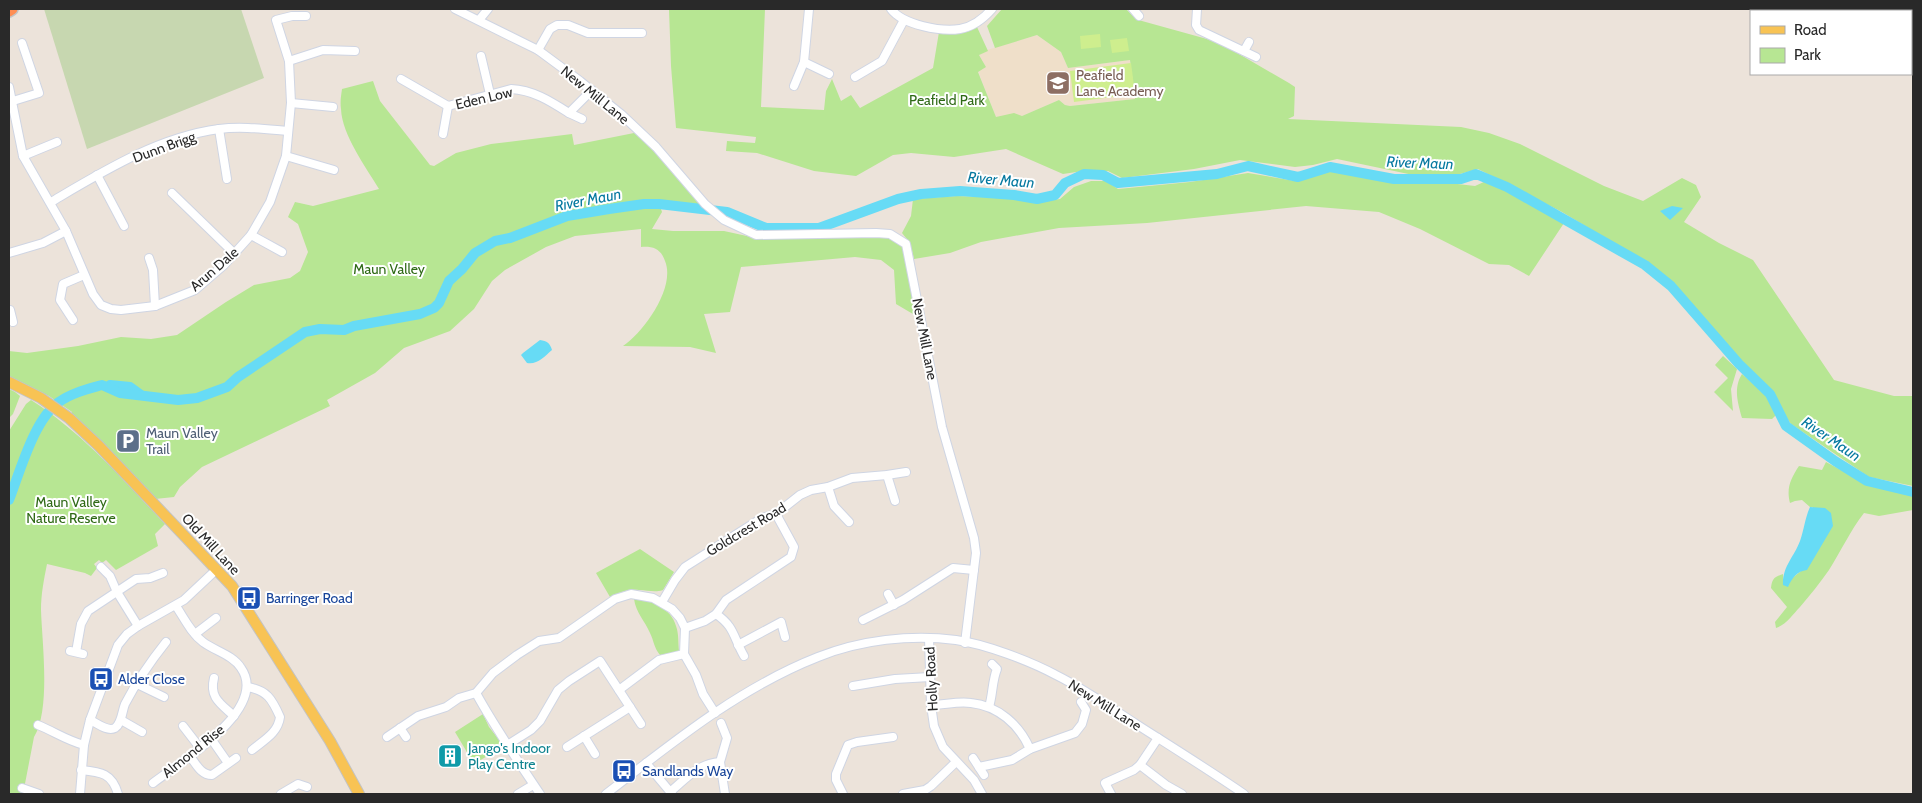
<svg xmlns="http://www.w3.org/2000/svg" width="1922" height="803" font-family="Cabin,sans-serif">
<rect width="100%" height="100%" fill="#ece3da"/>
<!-- education -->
<polygon fill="#efdfc9" points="1037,35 1061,52 1068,68 1130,60 1135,99 1070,106 1065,105 1059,100 1022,116 996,117 978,71 986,67 979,55 987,50"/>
<!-- green -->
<g fill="#b7e693">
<path d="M669,9H765L761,107L824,110L826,91L832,79L841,101L851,95L860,108L933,68L939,32C953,34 965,35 977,27L988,51L979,55L986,67L978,72L996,117L1014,113L1022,116L1059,100L1065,105L1070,106L1135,99L1130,60L1068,68L1061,52L1037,35L995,48L987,26L1002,9H1126L1136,19L1142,21L1207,39L1227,47L1289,83L1295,87L1294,116L1288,119L1461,127L1489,133L1520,144L1604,186L1643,201L1682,178L1696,185L1701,197L1684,222L1719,243L1753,260L1834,380L1894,396H1913V486L1869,477L1791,424L1763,385L1669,279L1635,256L1562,212L1478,169L1460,174L1418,176L1337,159L1313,165L1295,167L1240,160L1194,169L1122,178L1108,171H1083L1063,174L1006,149L954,157L911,153L893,155L856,176L814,171L757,153L726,151L727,141L755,143L756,137L676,128L671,66Z"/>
<path d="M373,81L380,101L430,165L434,166L456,153L491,144L572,134L574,145L639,132L706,207L666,201L630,204L566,214L514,237L552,222L571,217L659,203L662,212L652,229L673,231H724L756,238L882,234L901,243L906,252L918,317L896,304L894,270L881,260L855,257L741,267L730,312L704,314L716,353L690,347L623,346C644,332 676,287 665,261C661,249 653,246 641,247V229L575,236L546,247L505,270L492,281L474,309L450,331L404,348L375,373L327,400L330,406L202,467L180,487L174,497L155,499L101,441L72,414V412L49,396L9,376V351L27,353L78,346L121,337L151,339L177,335L226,302L254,285L290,278L300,271L308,252L298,224L288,217L295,202L313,206L379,189C366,167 342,135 341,109C340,102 341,96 342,89Z"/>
<polygon points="1331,169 1391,181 1449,183 1475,186 1486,181 1513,193 1564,223 1529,276 1509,265 1489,264 1420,229 1379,212 1306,206 1147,223 1059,228 981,242 950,253 914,259 910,243 902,233 911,216 913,199 957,196 1008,198 1037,202 1060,199 1074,187 1091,181 1106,181 1118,189 1190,182 1248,173 1295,181"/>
<polygon points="1723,356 1737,369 1731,389 1733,411 1714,392 1728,378 1715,365"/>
<path d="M1742,374L1771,399L1778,413L1772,419L1742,418C1738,403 1733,388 1742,374Z"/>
<polygon points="9,389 15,392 20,396 13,414 9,418"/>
<path d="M31,400C84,434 122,479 165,524L155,534L158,546L116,570L106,560L102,563L99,560L94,564L97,568L91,576L85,573L47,564C44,579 41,594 41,610C42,643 51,709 34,737L23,794H9V431L26,404Z"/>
<path d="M1826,462L1867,484L1913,495V510L1879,516L1864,513C1850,531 1841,551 1829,570C1820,583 1810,595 1800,607C1793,614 1786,625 1776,628L1775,622L1787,607L1771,588C1772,579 1774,577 1783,574V584L1788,586L1791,579L1801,571L1813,507H1810L1802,500L1795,501L1790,503C1786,488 1791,478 1799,466L1822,470Z"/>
<path d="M640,549L674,572L663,590C654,593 648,590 639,590C628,589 619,593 610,597L596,573Z"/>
<path d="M634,599C650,599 672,609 676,626C679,634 678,643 679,651L660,655C654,648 654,641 650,633C645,621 636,613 634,599Z"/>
<polygon points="483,714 489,727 504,746 474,764 455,732"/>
</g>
<!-- cemetery -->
<polygon fill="#c7d7b0" points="44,9 241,9 264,78 87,149"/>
<!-- pitch -->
<g fill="#ceee8e">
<polygon points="1100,34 1101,47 1081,49 1080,36"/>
<polygon points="1127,38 1129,51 1112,53 1110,40"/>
<polygon points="1131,63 1135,94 1074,102 1070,71"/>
</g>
<!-- water -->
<g fill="#67dbf5">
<polygon points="1672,206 1683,208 1670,220 1660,211"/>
<path d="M540,340C547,341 550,343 552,350C544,357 537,365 527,363L521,355L523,353Z"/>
<path d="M1810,507L1825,508L1831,513L1833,526L1807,570C1797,571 1792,578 1788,587L1783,585C1782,567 1794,557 1800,541C1804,530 1805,518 1810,507Z"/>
</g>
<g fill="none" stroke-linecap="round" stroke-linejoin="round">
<!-- river -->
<g stroke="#67dbf5" stroke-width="10">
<polyline points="110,385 130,387 141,395"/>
<path d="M9,500C20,472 34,419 59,402C71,393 88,389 102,385L120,393L178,400L197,398L227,387L238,377L305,332L320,329L344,330L354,326L420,314L434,308L439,303L449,281L462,269L475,253L495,241L510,238L567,216L609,209L644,204H659L727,212L766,228H819L898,199L921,194L960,191L1014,195L1037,199L1055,195L1065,183L1084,174L1103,175L1118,183L1217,174L1248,166L1298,177L1330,167L1394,179H1461L1476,174L1507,187L1645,265L1671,286L1739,364L1770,394L1786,426L1835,461L1867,481L1913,492"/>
</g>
<defs>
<g id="minor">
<polyline points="455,9 538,50 580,81 621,114 656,147 705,204 724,220 756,235 876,233 890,234 906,244 942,427 974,538 976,553 965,643"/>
<path d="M891,9C903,25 941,32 960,29C972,27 984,18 992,9"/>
<polyline points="1133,9 1139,16"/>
<polyline points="1197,9 1196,25 1199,30 1256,57"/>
<polyline points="479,20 488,9"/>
<polyline points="538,50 550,29 557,25 568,25 588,33 642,33"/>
<polyline points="1244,51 1249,42"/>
<polyline points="481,56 490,94"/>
<polyline points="289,61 323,50 355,51"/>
<polyline points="804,62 829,74"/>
<polyline points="855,77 882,61 904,20"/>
<path d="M401,79L448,106L511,89C533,90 550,101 569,113"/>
<polyline points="794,86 804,62 809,9"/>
<polyline points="9,87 23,156 66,231 93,294 101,305 111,309 121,310 155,306 195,290 224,265 251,235 270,202 286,156 291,103 289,61 276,20 292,16 306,16"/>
<polyline points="13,101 39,93 22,43"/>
<polyline points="291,103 333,107"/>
<polyline points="582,119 569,113 592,90"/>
<polyline points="219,129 227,179"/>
<polyline points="443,134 448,106"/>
<polyline points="23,156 57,142"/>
<polyline points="286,156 334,170"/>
<polyline points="97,175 124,226"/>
<polyline points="172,193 235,254"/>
<path d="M51,202C102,172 158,137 219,129C241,126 264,129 287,131"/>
<polyline points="251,235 282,252"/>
<polyline points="9,253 43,243 66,231"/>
<polyline points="149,258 153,270 155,306"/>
<polyline points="10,310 13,322"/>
<polyline points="73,320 60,300 63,284 84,275"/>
<polyline points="887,475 895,501"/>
<polyline points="828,487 834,506 849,522"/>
<polyline points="101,567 110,576 117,592 138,626"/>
<polyline points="888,594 894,605"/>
<polyline points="662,602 675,580 685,567 762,518 776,514 800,495 811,490 828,487 852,478 887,475 906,472"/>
<path d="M716,614C735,627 733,637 744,656"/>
<polyline points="863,620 903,600 953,568 974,570"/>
<polyline points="685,628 705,621 716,614 726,600 791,557 794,547 776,514"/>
<polyline points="195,634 216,618"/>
<polyline points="929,638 931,705 934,726 943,747 974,780 982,794"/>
<polyline points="738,645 781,622 785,637"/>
<polyline points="70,651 83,654"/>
<polyline points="76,652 81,624 88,611 136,579 150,578 163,573"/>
<path d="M214,678C209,698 221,704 234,716"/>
<polyline points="135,683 164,697"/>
<polyline points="853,686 895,679 930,677"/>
<path d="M247,687C267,690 272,699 280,717C278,733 264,740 252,750"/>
<polyline points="619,690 659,660 684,654"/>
<path d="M476,693C495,728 518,761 540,794"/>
<path d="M931,705C944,705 958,701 971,703C998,706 1019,724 1030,749"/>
<path d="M989,707C993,694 992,681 997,669L992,664"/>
<path d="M90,720C97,723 107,732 115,728C122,723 122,711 125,704C137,681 150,662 166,642"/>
<polyline points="121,720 142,732"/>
<polyline points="721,723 727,738 720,762 725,794"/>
<path d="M38,725C55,732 66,740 84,745"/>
<polyline points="183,726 200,748"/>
<polyline points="400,728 406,737"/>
<polyline points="584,736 595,754"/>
<polyline points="387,737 418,716 446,707 459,698 476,693 493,673 517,655 539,641 559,638 615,599 631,594 653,598 672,609 680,618 685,628 684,654 696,675 703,694 715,713"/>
<polyline points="212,740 228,763"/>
<polyline points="509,744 531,730 540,721 558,690 569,681 600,661 641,724"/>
<polyline points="567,747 630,707"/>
<path d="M190,756C196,764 201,775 212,775L236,758"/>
<polyline points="973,758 984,775"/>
<polyline points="646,763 672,794"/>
<polyline points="1140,765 1166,785 1182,794"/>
<polyline points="979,767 1012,760 1030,749 1075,733 1082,724 1086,710 1081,702"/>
<path d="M81,770C101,772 112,773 118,794"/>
<path d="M153,783C179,763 270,709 241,668C233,655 215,651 203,642C191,633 184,618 176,606"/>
<polyline points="22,788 39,794"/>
<path d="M670,792C687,778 697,764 720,762"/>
<polyline points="80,794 84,745 90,720 118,645 127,634 138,626 184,600 216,570"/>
<polyline points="281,794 298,784 307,787"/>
<polyline points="518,794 533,785"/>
<path d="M606,794C672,743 739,688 818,657C860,640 911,634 956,640C985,644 1030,661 1056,675C1084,689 1110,707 1136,724C1172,747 1209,770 1244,794"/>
<polyline points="843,794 836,780 836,774 848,745 857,742 893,737"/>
<polyline points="903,794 925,790 931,786 956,762"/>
<polyline points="1111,794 1105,783 1134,770 1140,765 1158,738"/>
</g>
<polyline id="major" points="9,382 41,398 69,418 99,446 232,586 330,741 359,794"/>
<polyline id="highway" points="9,11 12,9"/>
</defs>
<!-- minor casing -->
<use href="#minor" stroke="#cfd5e3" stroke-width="10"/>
<!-- major casing -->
<use href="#major" stroke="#c3c3c3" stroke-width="12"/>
<!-- highway casing -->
<use href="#highway" stroke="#c3c3c3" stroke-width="14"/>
<!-- minor -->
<use href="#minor" stroke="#fff" stroke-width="8"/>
<!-- major -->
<use href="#major" stroke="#f8c354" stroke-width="10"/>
<!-- highway -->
<use href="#highway" stroke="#ff8e53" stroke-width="11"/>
</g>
<!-- icons -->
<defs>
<symbol id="school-square" viewBox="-11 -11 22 22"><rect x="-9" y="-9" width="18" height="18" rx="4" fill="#8d6e63" stroke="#fff"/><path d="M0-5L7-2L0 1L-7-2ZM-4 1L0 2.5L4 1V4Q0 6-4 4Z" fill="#fff"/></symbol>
<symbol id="parking-square" viewBox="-11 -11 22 22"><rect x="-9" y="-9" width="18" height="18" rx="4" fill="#5c6f8a" stroke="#fff"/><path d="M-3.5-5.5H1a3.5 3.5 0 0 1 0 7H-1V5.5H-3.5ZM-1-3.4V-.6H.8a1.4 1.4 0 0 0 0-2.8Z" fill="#fff"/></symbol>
<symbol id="bus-square" viewBox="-11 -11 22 22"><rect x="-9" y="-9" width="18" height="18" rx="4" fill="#1a4fb4" stroke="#fff"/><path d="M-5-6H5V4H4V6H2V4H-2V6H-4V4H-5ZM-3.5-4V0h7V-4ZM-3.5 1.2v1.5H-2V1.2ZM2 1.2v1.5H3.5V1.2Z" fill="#fff"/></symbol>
<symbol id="building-square" viewBox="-11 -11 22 22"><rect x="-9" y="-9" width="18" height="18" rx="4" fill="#0f9aa8" stroke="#fff"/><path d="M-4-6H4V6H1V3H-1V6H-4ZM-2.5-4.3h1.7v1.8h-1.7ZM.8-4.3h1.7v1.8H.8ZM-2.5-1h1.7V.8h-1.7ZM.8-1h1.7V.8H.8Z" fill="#fff"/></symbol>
</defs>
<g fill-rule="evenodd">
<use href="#school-square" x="1044" y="69" width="28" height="28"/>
<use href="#parking-square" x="114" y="427" width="28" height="28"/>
<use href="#bus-square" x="235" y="584" width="28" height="28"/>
<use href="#bus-square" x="87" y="665" width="28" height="28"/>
<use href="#building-square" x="436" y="742" width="28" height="28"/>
<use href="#bus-square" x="610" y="757" width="28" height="28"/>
</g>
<g text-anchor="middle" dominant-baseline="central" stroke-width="4" stroke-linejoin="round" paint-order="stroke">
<!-- education labels -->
<g font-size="14" fill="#785e54" stroke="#fff" text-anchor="start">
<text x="1076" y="75">Peafield<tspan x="1076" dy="16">Lane Academy</tspan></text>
</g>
<!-- street labels -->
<g font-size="14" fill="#292929" stroke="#fff">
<text transform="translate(595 95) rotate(39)">New Mill Lane</text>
<text transform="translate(484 98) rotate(-13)">Eden Low</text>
<text transform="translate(164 147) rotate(-20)">Dunn Brigg</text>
<text transform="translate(214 269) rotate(-41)">Arun Dale</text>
<text transform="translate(925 339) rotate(79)">New Mill Lane</text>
<text transform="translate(746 529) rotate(-31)">Goldcrest Road</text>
<text transform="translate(211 544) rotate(47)">Old Mill Lane</text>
<text transform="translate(931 679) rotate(-93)">Holly Road</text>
<text transform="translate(1105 705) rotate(32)">New Mill Lane</text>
<text transform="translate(193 751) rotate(-39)">Almond Rise</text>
</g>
<!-- park labels -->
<g font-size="14" fill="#2f6a16" stroke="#fff">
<text x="947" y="100">Peafield Park</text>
<text x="389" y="269">Maun Valley</text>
<text x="71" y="502">Maun Valley<tspan x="71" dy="16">Nature Reserve</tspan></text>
</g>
<!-- service labels -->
<g font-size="14" fill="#4e5e75" stroke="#fff" text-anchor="start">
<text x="146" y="433">Maun Valley<tspan x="146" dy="16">Trail</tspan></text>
</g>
<!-- transit labels -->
<g font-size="14" fill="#164399" stroke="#fff" text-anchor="start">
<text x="266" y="598">Barringer Road</text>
<text x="118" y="679">Alder Close</text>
<text x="642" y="771">Sandlands Way</text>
</g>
<!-- culture labels -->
<g font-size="14" fill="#0d838f" stroke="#fff" text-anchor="start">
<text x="468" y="748">Jango's Indoor<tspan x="468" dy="16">Play Centre</tspan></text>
</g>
<!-- water labels -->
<g font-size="15" font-style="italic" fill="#0679a0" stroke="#fff">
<text transform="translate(1420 163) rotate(2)">River Maun</text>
<text transform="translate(1001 180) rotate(5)">River Maun</text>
<text transform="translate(588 200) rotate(-11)">River Maun</text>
<text transform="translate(1831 439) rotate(34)">River Maun</text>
</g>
</g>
<!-- border -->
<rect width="1922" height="803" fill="none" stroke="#292929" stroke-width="20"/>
<!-- legend -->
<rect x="1750" y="10" width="162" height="65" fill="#ffffff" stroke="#a9a9a9"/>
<rect x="1760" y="26" width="25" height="8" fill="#f8c354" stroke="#a9a9a9"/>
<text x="1794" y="35" font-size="15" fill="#292929">Road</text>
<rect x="1760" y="48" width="25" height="15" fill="#b7e693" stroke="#a9a9a9"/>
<text x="1794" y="60" font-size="15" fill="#292929">Park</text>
</svg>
